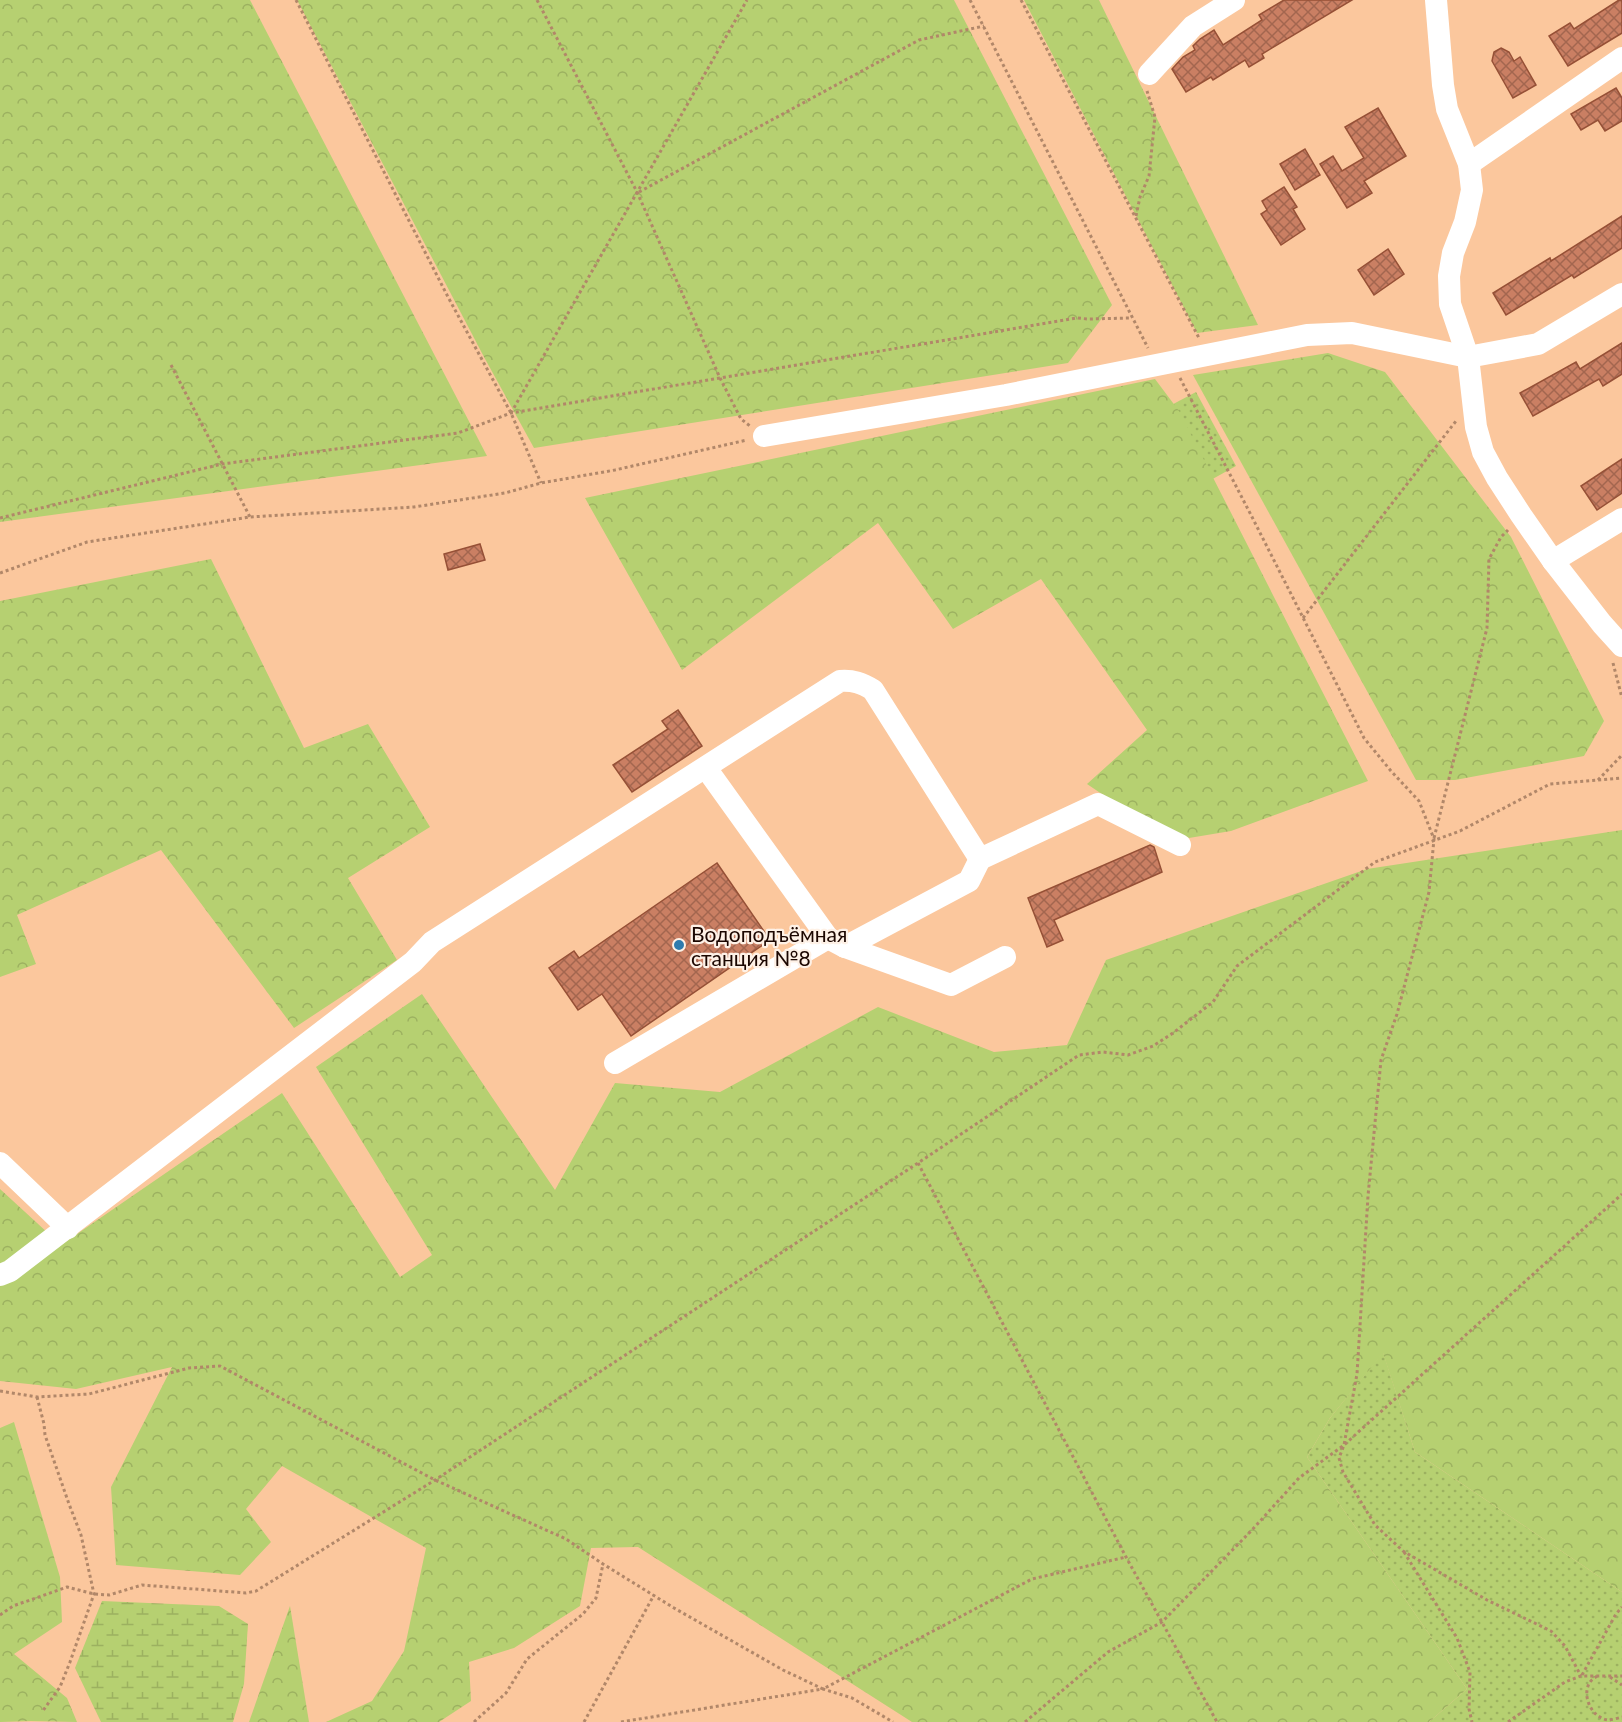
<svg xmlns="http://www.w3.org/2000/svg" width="1622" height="1722" font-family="Lato,sans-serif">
<defs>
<pattern id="grass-dots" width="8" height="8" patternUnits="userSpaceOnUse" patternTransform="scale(1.5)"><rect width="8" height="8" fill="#b6d071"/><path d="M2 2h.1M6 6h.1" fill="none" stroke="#9cb160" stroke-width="1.8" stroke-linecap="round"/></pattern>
<pattern id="forest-crowns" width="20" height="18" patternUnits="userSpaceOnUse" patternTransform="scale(1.5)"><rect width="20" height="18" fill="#b6d071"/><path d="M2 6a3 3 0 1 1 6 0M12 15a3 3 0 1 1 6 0" fill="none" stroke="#9cb160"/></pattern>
<pattern id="wetland-marsh" width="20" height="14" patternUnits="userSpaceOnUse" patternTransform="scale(1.5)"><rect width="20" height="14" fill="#b6d071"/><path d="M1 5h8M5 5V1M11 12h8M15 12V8" fill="none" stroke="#9cb160"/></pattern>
<pattern id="building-cross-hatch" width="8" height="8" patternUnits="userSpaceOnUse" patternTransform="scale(1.5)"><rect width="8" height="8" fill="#ca7f63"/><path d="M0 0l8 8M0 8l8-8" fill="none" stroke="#a3664f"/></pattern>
</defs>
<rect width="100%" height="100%" fill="#fbc79d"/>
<!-- grass -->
<g fill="url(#grass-dots)">
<polygon points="1196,392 1236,466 1200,486 1160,411"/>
<polygon points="1383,1352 1415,1452 1622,1592 1622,1722 1429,1722 1467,1689 1307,1457 1330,1418"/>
</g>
<!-- forest -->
<g fill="url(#forest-crowns)">
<polygon points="0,0 250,0 487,456 0,522"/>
<polygon points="297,0 954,0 1112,305 1068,363 534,448 484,357"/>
<polygon points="1024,0 1099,0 1258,325 1197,333"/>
<polygon points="1328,353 1385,372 1511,537 1604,721 1584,756 1455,780 1416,780 1193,375"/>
<polygon points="1155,379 1179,411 1368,781 1231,831 1189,838 1133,815 1087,784 1147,730 1041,579 953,629 878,523 682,670 585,498"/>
<polygon points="211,559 304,748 368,724 430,827 348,878 397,960 294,1028 161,850 17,915 36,964 0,977 0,601"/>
<polygon points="1622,830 1622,1592 1415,1452 1383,1353 1330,1418 1307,1457 1467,1689 1429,1722 912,1722 638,1547 591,1548 580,1606 514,1648 469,1662 471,1701 439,1722 326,1722 372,1701 404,1651 426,1548 282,1466 246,1509 271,1542 240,1575 116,1565 111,1487 172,1367 76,1389 0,1381 0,1189 61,1245 282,1093 400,1277 432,1255 316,1067 422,994 555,1190 615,1083 720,1092 878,1007 994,1052 1067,1045 1106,960 1367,869"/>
<polygon points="14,1422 60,1577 62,1622 14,1654 67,1698 77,1722 31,1721 0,1722 0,1428"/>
<polygon points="290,1606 309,1722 249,1722"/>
</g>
<!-- wetland -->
<polygon fill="url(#wetland-marsh)" points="102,1601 219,1606 248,1624 244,1684 233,1722 101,1722 75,1668"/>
<!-- building -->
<g fill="url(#building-cross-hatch)" stroke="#965036" stroke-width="1.5">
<polygon points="1284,0 1352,0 1262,54 1264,58 1249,67 1245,60 1213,80 1211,77 1186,92 1172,69 1183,57 1195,50 1193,46 1200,39 1214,30 1223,45 1262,20 1259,15"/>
<polygon points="1619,0 1622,0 1622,33 1568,66 1549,36 1570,23 1574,29"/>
<polygon points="1501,48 1509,52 1514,61 1520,57 1536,85 1513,98 1492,61 1494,52"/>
<polygon points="1616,88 1622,98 1622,121 1605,131 1598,120 1581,130 1571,114"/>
<polygon points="1378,108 1406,156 1364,181 1372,193 1347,208 1320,164 1333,156 1342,171 1364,158 1345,127"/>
<polygon points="1305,149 1320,175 1295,190 1280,164"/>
<polygon points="1284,187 1297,207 1293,209 1305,229 1281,245 1261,214 1267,210 1262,201"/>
<polygon points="1622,216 1622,248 1574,278 1572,275 1506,315 1493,293 1550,258 1551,261"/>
<polygon points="1388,249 1404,274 1374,295 1358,270"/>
<polygon points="1622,343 1622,374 1603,386 1599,379 1533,416 1520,393 1576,362 1580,369"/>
<polygon points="1622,459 1622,493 1597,510 1581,486"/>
<polygon points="480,544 485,560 448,570 444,554"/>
<polygon points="678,710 702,746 632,792 613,765 668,729 662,721"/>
<polygon points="1150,845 1154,847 1162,872 1054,920 1063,940 1047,947 1028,898"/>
<polygon points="717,863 770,940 631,1036 602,994 578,1010 549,968 574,951 579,958"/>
</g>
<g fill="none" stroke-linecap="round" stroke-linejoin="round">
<!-- path -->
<g stroke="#b18769" stroke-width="3" stroke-dasharray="3 3" stroke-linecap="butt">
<polyline points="296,0 448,297 511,413 541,483"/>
<polyline points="537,0 637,192 720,378 741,419 750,426"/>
<polyline points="970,0 1148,348"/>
<polyline points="1021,0 1199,338"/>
<polyline points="639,192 919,40 984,26"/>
<polyline points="1136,216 1140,197 1149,176 1155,117 1147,91"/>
<polyline points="171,365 250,517"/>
<polyline points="1180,378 1251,515 1364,738 1391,771 1419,801 1434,839 1429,892 1397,1014 1381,1060 1368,1196 1357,1374 1344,1445 1339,1458 1343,1472 1375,1525 1403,1551 1487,1600 1551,1631 1565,1646 1581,1676"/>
<polyline points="511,413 747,0"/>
<polyline points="0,518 222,464 458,433 511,413 1077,318 1088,319 1131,318"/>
<polyline points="0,573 87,542 250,517 414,507 505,493 541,483 615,470 747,440"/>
<polyline points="1303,618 1456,421"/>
<polyline points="1613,663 1622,698"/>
<polyline points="1598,780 1622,755"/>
<polyline points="1434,838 1487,628 1489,559 1501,537 1508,530"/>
<polyline points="918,1163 1126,1557 1217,1722"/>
<polyline points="0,1391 37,1397 89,1394 189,1368 220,1366 435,1480 566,1539 603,1564 674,1608 783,1670 823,1689 1032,1579 1126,1557"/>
<polyline points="37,1397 44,1424 45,1435 69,1504 81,1535 94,1594 70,1662 60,1687 42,1712"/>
<polyline points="1404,1552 1457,1638 1470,1672 1469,1709 1472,1722"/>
<polyline points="0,1615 13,1606 67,1587 94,1594 109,1595 142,1585 246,1593 256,1591 435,1480 918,1163 1079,1055 1103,1052 1128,1055 1153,1046 1173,1033 1213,1002 1237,966 1375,862 1460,831 1550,784 1622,778"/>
<polyline points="1582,1675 1616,1614 1622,1607"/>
<path d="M1597,1676C1595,1678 1592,1679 1590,1682C1581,1696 1592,1718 1608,1720C1612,1720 1618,1718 1622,1717"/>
<polyline points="1610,1677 1622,1685"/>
<polyline points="474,1722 506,1693 527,1659 583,1614 596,1598 603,1564"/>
<polyline points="584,1722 654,1595"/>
<polyline points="621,1722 823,1689 852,1698 893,1722"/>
<polyline points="1025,1722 1108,1652 1162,1622 1252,1530 1299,1478 1344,1445 1622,1194"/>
<polyline points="1508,1722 1565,1682 1581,1676 1622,1676"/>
</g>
<!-- minor -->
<g stroke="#fff" stroke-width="22">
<polyline points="1436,0 1443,85 1447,109 1469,164 1472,190 1465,222 1453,253 1449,276 1450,304 1468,357 1476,427 1483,452 1497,478 1521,515 1553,561 1602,624 1622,646"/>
<polyline points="1149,74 1193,26 1234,0"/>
<polyline points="1469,164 1622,58"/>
<polyline points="764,436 1006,395 1307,335 1352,333 1468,357 1538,344 1622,294"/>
<polyline points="1553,561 1622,519"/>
<polyline points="828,938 845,947 951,985 1005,957"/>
<polyline points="845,947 969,881 980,859"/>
<polyline points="615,1063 828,938 706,768"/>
<polyline points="0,1163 68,1228"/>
<path d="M0,1275L10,1271L413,962L432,942L840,681C853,680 862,683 873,690L980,859L1098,804L1180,845"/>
</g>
</g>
<!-- markers -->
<circle fill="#2e7bae" stroke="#fef1e6" stroke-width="2" cx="679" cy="945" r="6"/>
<g text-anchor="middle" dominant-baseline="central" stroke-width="4.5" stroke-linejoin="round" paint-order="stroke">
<!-- poi labels -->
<g font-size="21" fill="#1b0600" stroke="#fef1e6" text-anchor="start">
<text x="691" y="933">Водоподъёмная<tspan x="691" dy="24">станция №8</tspan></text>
</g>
</g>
</svg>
